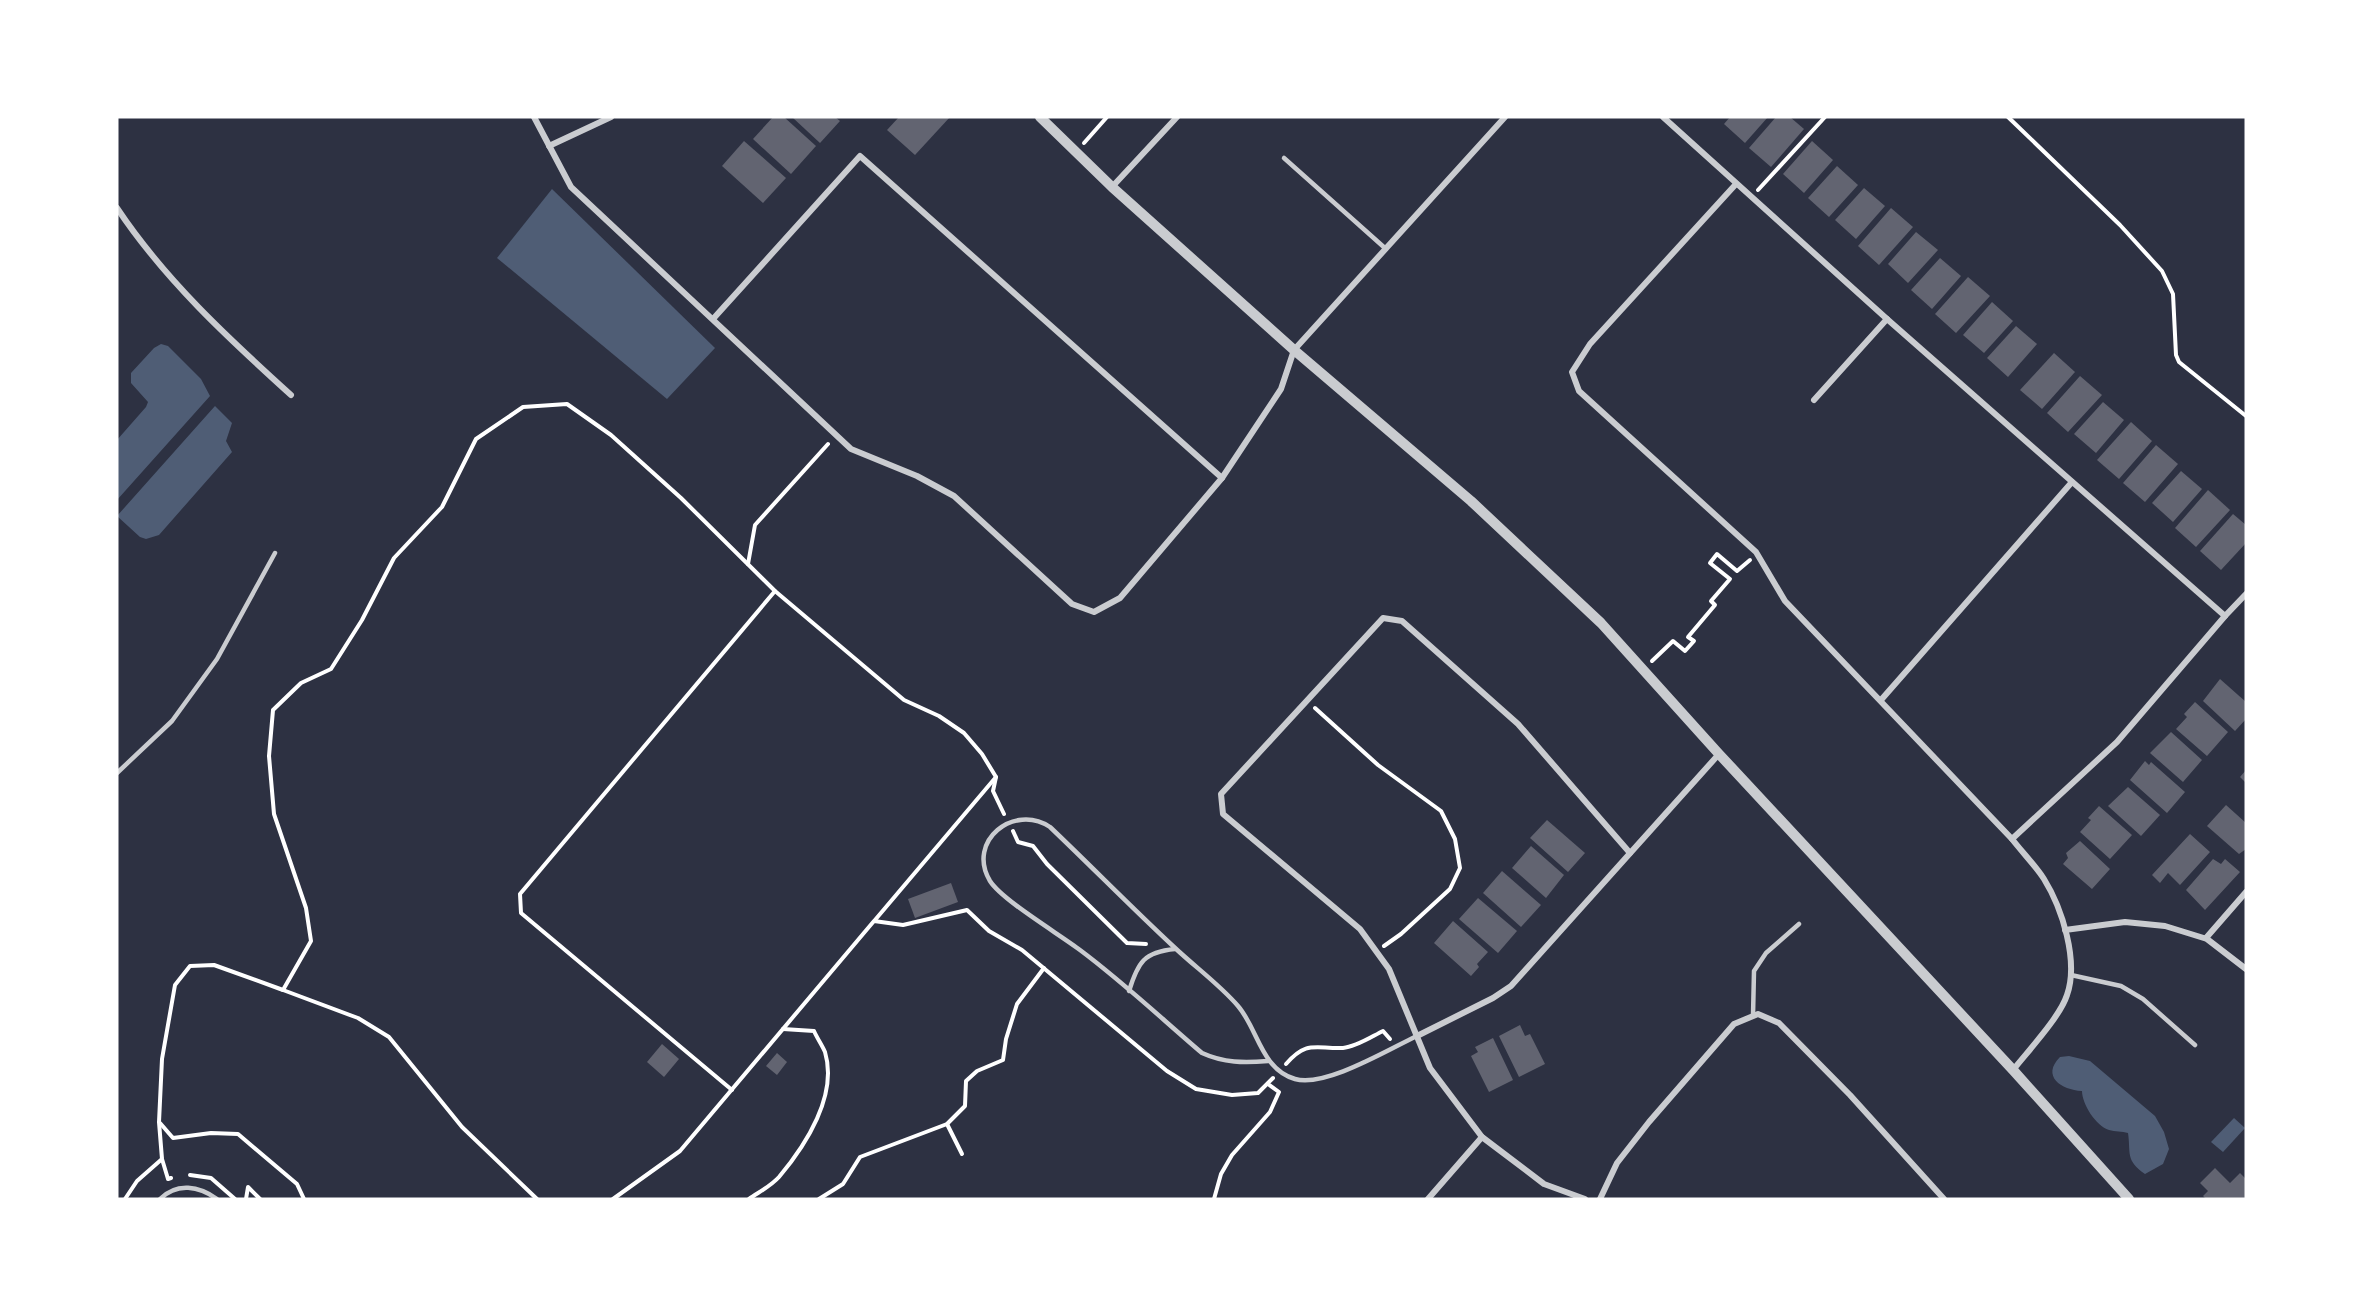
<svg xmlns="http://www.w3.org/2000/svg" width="2363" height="1316" font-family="'Varela Round',sans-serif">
<rect width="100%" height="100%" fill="#2d3142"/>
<!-- water -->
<g fill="#4f5d75">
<polygon points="552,189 715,348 667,399 497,258"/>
<polygon points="161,344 168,346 201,379 210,396 117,500 117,440 146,407 148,402 131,383 131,373 154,348"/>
<polygon points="215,406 232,423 226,441 232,452 159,535 146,539 140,537 117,516"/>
<path d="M2069,1056L2090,1061L2155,1116L2164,1132L2169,1149L2163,1164L2145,1174C2125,1160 2131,1153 2128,1133C2122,1131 2115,1132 2109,1130C2096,1126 2082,1104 2082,1091C2061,1090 2041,1076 2060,1057Z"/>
<polygon points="2234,1118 2245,1128 2223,1152 2211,1142"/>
</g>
<!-- building -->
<g fill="#626471">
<polygon points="773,117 784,117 816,146 791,174 753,139"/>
<polygon points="792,117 835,117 840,121 820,143"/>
<polygon points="899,117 950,117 915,155 887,130"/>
<polygon points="1730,117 1768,117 1745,143 1724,124"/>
<polygon points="1776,117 1790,117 1804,129 1771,167 1749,148"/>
<polygon points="744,141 786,178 763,203 722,166"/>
<polygon points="1812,141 1833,160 1804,193 1783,174"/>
<polygon points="1837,166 1858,185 1829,217 1808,198"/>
<polygon points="1864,188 1885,206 1856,239 1835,220"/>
<polygon points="1891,208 1913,227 1879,265 1858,246"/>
<polygon points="1916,232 1938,250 1908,283 1888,264"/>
<polygon points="1940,258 1961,276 1932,309 1911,290"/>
<polygon points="1968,277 1990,296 1956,333 1935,314"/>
<polygon points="1992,302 2013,321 1984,353 1963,335"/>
<polygon points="2016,326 2037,344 2008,377 1987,358"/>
<polygon points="2054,353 2075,372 2042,409 2020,390"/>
<polygon points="2080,376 2102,395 2068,432 2047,413"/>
<polygon points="2103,402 2124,420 2096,453 2074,434"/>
<polygon points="2131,422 2152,441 2119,479 2097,460"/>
<polygon points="2156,445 2178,464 2145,502 2123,483"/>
<polygon points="2181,471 2202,489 2173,522 2152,503"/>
<polygon points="2208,490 2230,510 2196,547 2175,528"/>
<polygon points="2233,514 2246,525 2246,543 2221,570 2200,551"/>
<polygon points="2220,679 2246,702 2246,719 2235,731 2203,701"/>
<polygon points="2195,702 2228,732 2207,756 2176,729 2187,717 2184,714"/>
<polygon points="2171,732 2202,760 2183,782 2150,753"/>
<polygon points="2145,761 2149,765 2151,762 2185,792 2167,813 2130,780"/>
<polygon points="2246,770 2246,783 2240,777"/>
<polygon points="2128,787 2160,815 2141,836 2108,806"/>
<polygon points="2226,805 2246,823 2246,849 2239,854 2207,826"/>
<polygon points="2099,806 2132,835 2110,859 2080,832 2091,820 2088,818"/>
<polygon points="1547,820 1585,853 1568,872 1530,838"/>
<polygon points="2190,834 2210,852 2180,885 2168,873 2160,883 2152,875"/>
<polygon points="2080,841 2110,869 2092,889 2063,864 2068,858 2066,853"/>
<polygon points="1531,846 1564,875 1546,898 1512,868"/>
<polygon points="2213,859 2221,864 2225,859 2240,872 2205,910 2186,890"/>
<polygon points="1502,871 1541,905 1521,927 1483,893"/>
<polygon points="951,883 958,902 915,918 908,899"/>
<polygon points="1478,898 1517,931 1498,953 1459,919"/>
<polygon points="1453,921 1488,952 1477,964 1479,967 1471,976 1434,943"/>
<polygon points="1520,1025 1525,1036 1530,1034 1545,1064 1519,1077 1499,1036"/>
<polygon points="1493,1038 1513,1080 1489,1092 1471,1056 1478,1052 1475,1047"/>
<polygon points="662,1044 679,1059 664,1077 647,1062"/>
<polygon points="777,1053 787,1062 777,1075 766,1066"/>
<polygon points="2215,1168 2230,1183 2240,1173 2246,1179 2246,1199 2206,1199 2203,1196 2208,1191 2200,1183"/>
</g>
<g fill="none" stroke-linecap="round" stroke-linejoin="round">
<!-- path -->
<g stroke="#fff" stroke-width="4">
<polyline points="2008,117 2120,225 2162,271 2173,294 2176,355 2179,362 2246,416"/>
<polyline points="1084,143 1107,117"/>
<polyline points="1758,190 1825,117"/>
<polyline points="748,564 755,525 828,444"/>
<polyline points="1652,661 1673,641 1685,651 1694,641 1688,637 1715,605 1711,601 1730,579 1710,563 1717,554 1737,571 1750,560"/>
<polyline points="1315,708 1378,765 1441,811 1455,839 1460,868 1450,889 1401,934 1384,946"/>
<polyline points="1013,831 1018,842 1033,846 1047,864 1127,943 1146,944"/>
<polyline points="875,920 996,777"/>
<polyline points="283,990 358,1018 389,1037 462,1127 537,1199"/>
<path d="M1286,1064C1307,1040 1315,1049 1343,1048C1356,1047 1371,1037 1383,1031L1390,1039"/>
<polyline points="732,1090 521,913 520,894 775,591"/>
<polyline points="160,1123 173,1138 211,1133 238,1134 297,1184 304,1199"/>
<polyline points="947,1124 962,1154"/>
<polyline points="190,1175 211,1178 235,1199"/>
<polyline points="171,1178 168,1179 162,1159 159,1122 162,1059 175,985 190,966 214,965 283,990 311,941 306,908 274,814 269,756 273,710 301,683 331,669 362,620 394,558 442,507 476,439 523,407 567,404 611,435 681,498 775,591 904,700 939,716 964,733 982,754 996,777 993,791 1004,814"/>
<polyline points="125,1199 137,1181 162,1159"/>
<polyline points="246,1199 248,1187 260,1199"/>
<polyline points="613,1199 680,1151 874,921 903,925 967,910 989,931 1022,950 1167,1071 1196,1089 1232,1095 1258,1093 1273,1078"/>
<path d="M749,1199C759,1192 771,1186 779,1177C806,1145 838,1095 825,1052C822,1045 817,1038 814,1031L783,1029"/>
<polyline points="819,1199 843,1184 860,1157 947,1124 965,1106 966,1081 977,1071 1003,1060 1006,1039 1017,1004 1044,968"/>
<polyline points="1214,1199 1221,1174 1232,1155 1270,1112 1279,1092 1268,1084"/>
</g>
<!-- service -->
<g stroke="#caccd0" stroke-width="4.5">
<polyline points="1284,158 1386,249"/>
<polyline points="117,773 172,721 217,659 275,553"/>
<polyline points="2071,975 2121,986 2143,999 2195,1045"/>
<path d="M1129,991C1138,962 1144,952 1175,949"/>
<polyline points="1753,1016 1754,971 1766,953 1799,924"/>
<path d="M1268,1061C1244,1063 1224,1063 1202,1053C1162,1019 1123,982 1080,950C1059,934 1002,900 990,881C966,841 1014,803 1050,827C1092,867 1132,908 1174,947C1195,967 1219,984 1238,1006C1258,1029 1261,1069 1295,1079C1325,1088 1389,1049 1417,1036"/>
<path d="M160,1199C177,1182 199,1186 217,1199"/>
</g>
<!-- minor -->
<g stroke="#caccd0" stroke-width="6">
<polyline points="534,117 571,187 851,449 917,476 954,496 1072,604 1094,612 1120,598 1222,478 1281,389 1294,350 1505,117"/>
<polyline points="1663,117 1887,319 2225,616 2246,594"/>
<polyline points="549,146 611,117"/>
<path d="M1736,184L1590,344L1572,372L1579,391L1756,552L1785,601L2012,839C2022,852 2035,865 2044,879C2062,908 2079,961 2067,995C2060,1017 2028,1051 2013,1070"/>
<polyline points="1112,187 1177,117"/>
<path d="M117,208C165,280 228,338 291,395"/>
<polyline points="713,319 860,156 1222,478"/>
<polyline points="1814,400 1887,319"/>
<polyline points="1881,700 2072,482"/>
<polyline points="2012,839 2117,742 2225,616"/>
<polyline points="2065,930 2125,922 2165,926 2207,939 2246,969"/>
<polyline points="2206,938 2246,892"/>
<polyline points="1417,1036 1493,998 1511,986 1719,754"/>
<polyline points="1428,1199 1482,1137"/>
<polyline points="1585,1199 1544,1184 1482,1137 1430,1068 1389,969 1360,929 1223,814 1221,794 1383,618 1402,621 1518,724 1630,853"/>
<polyline points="1600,1199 1617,1163 1649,1122 1734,1024 1758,1014 1779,1023 1850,1095 1944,1199"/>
</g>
<!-- tertiary -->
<polyline stroke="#caccd0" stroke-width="10" points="1040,117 1112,187 1294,350 1471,501 1601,623 1719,754 2013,1070 2129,1199"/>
</g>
<!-- border -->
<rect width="2363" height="1316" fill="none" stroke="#ffffff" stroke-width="237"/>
</svg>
